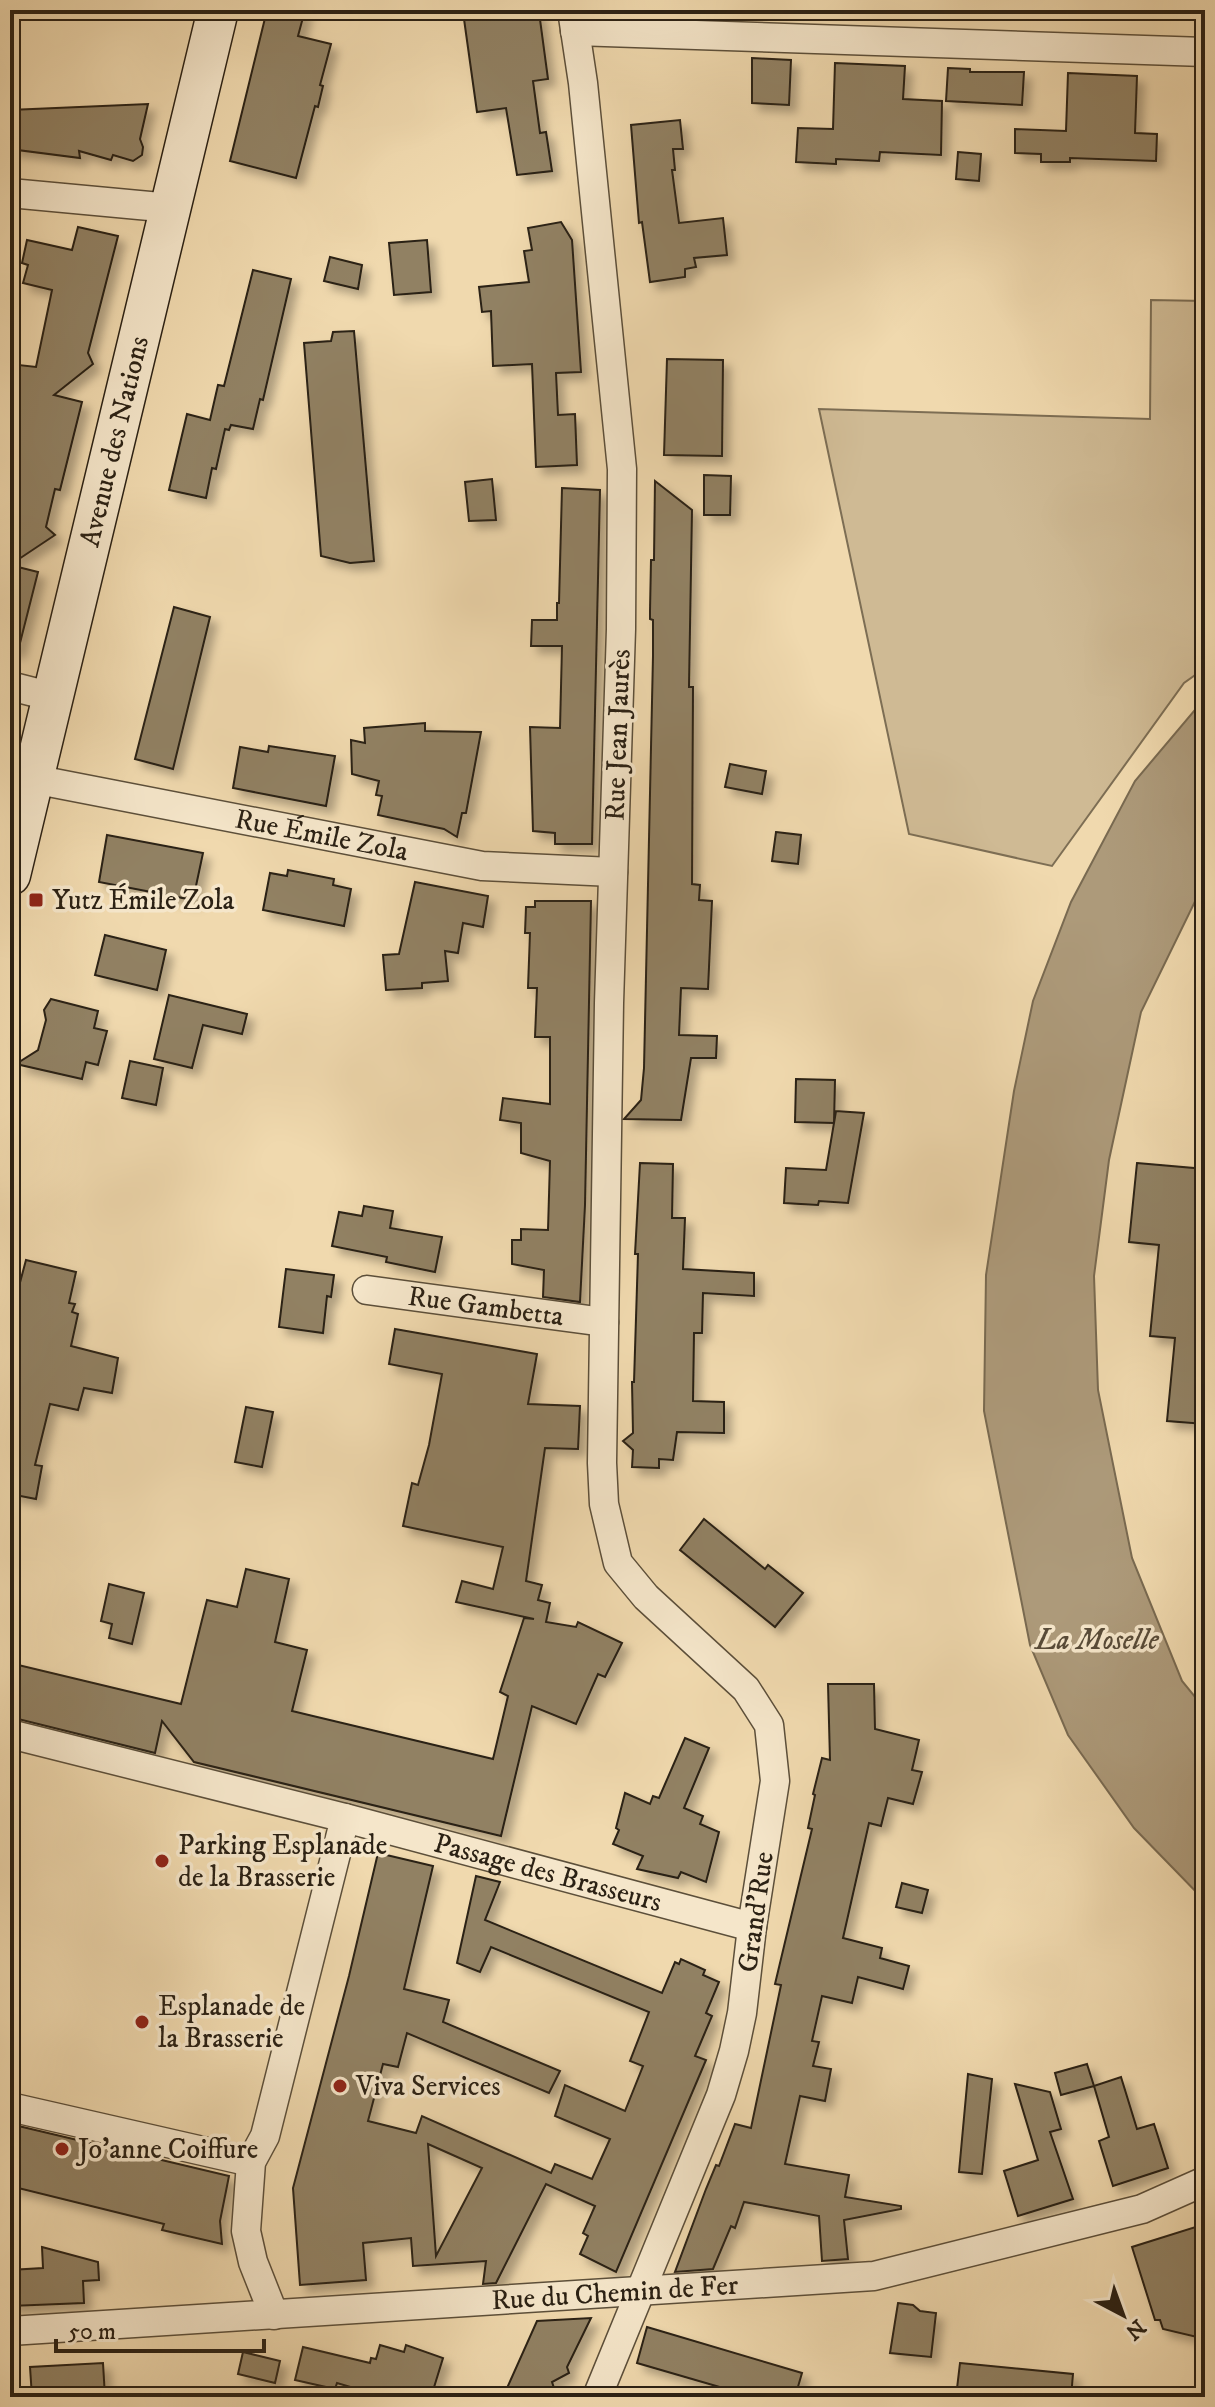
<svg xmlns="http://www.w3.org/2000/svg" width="1215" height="2407" font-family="'IM FELL DW Pica',serif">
<defs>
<filter id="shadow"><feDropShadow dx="7" dy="7" stdDeviation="4" flood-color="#0004"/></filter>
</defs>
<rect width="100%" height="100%" fill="#f0d9ae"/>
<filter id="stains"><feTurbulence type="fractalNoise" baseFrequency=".0025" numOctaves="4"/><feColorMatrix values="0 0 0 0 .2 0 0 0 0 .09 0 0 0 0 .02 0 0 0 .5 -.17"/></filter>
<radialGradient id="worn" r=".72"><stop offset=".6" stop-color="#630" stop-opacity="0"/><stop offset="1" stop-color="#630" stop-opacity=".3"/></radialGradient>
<!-- green -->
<polygon fill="#cfba94" stroke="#7d6e54" stroke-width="2" points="1151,300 1205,301 1205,668 1184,683 1052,866 909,834 819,409 1150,419"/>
<!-- water -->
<polygon fill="#ad9a7a" stroke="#796a51" stroke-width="2" points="1205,698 1205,881 1141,1012 1109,1160 1094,1276 1098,1390 1132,1558 1182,1681 1205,1709 1205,1901 1134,1828 1068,1735 1030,1645 984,1411 986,1275 1014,1091 1033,1001 1071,902 1135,781"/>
<!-- building -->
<g fill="#918164" stroke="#2b2114" stroke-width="2" fill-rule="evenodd" filter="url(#shadow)">
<polygon points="267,10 305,10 298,36 331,44 320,85 323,86 318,107 315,106 296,178 230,161"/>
<polygon points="532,10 539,12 548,79 533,81 540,133 546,132 552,171 517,175 506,108 477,112 464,19"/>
<polygon points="752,58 791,60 789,105 752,103"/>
<polygon points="835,63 905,66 903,99 942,101 941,155 880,152 879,161 836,159 836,164 796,162 798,128 833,129"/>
<polygon points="948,68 970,69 970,72 1024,72 1022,105 946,101"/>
<polygon points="1068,73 1137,76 1135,133 1157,134 1156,161 1070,158 1070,162 1041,162 1041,154 1015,153 1015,129 1066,131"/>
<polygon points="148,104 140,139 143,147 142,155 133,161 113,155 111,160 79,151 80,158 10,149 10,110"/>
<polygon points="680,120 683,149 673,149 675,170 672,170 679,223 723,218 727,255 694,258 696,267 685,269 685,277 650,282 642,222 639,223 631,125"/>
<polygon points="958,152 981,154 979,181 956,179"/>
<polygon points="561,222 572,240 581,372 556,373 558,415 575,414 577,465 536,467 532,364 493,366 491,311 482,312 479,287 529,282 524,251 532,250 528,228"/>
<polygon points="78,227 118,236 88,353 93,364 54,395 82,402 60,490 55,489 46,527 55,535 10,565 10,376 16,377 19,365 36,367 52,290 23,283 28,265 22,263 27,240 72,250"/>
<polygon points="427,240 431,292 394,295 389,243"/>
<polygon points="330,257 362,265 358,289 324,281"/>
<polygon points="253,270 291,279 263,400 260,399 253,429 231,425 229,430 225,429 216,469 212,468 206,498 169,490 187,414 210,420 218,385 224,386"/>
<polygon points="354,331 374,561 350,563 321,556 304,343 331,341 333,332"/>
<polygon points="667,359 723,360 722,456 664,455"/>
<polygon points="704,475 731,476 730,515 704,515"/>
<polygon points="492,479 496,520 469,521 465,482"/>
<polygon points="655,481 692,510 689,687 693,687 692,884 700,885 699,900 712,901 708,989 681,988 679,1035 717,1036 716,1058 691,1058 681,1120 624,1119 641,1100 644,1068 653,656 653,620 650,619 650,611 651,560 654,560"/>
<polygon points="562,488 600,490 592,844 555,844 555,833 533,831 530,727 560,728 562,646 531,646 532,620 557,620 557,603 559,603"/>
<polygon points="10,565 38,572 18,651 10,650"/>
<polygon points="174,607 210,617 173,769 135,759"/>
<polygon points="425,723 425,731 481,732 466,813 462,813 457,837 444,829 378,815 382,796 376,795 379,781 352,774 351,740 365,743 364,728"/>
<polygon points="269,746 335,756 326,806 233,788 240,747 268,752"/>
<polygon points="730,764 766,771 762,794 725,787"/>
<polygon points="776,832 801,835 798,864 772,861"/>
<polygon points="107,835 203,853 193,900 99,882"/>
<polygon points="288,870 334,879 333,885 351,889 344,926 263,910 270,873 287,876"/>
<polygon points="415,882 488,896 483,927 463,923 458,953 445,951 448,981 422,983 422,988 386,990 383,955 399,954"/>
<polygon points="535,901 591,901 585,1205 580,1302 543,1297 544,1270 512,1264 512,1240 521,1240 521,1229 548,1230 550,1161 521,1153 521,1123 500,1120 503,1098 550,1104 550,1037 535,1037 537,988 528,988 530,933 525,933 526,907 535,907"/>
<polygon points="105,935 166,950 157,990 95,975"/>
<polygon points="169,995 247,1014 242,1034 203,1025 192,1068 154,1059"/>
<polygon points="51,999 98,1011 94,1028 107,1031 98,1065 86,1062 82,1079 16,1064 38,1050 46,1020 44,1010"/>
<polygon points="130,1061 163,1068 156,1105 122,1098"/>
<polygon points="796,1079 835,1080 834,1123 836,1111 864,1113 848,1203 819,1201 818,1205 784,1203 786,1168 826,1170 834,1123 795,1122"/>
<polygon points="640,1163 673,1164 672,1218 685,1218 683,1269 754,1273 754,1296 703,1293 702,1333 694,1333 693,1401 724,1402 724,1433 677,1432 673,1460 659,1459 659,1468 632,1467 633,1450 623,1441 633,1433 632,1382 634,1382 638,1254 635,1254"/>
<polygon points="1137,1163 1205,1169 1205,1424 1167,1421 1175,1338 1150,1336 1159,1245 1129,1242"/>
<polygon points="364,1206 393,1211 390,1228 442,1237 435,1272 386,1262 387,1257 332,1246 339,1212 362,1216"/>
<polygon points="26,1260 76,1272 69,1303 75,1304 72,1312 78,1314 71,1346 118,1358 112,1393 84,1388 78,1410 50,1404 35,1465 42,1466 36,1499 10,1494 10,1320"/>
<polygon points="286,1269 334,1275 331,1297 327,1296 323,1333 279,1327"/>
<polygon points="395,1329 537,1354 528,1404 580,1406 578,1449 545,1448 526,1581 542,1585 538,1600 550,1603 546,1622 576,1627 578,1622 622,1643 605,1677 598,1674 576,1724 532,1706 501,1836 194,1762 162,1721 155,1753 10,1717 10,1663 181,1704 207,1600 237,1607 246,1569 289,1579 275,1642 307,1650 292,1711 493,1759 508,1696 500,1692 524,1618 534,1619 456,1602 462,1581 493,1589 503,1547 403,1526 412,1483 418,1485 429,1445 442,1374 389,1364"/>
<polygon points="246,1407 273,1412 262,1467 235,1462"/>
<polygon points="704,1519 765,1569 768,1565 803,1593 775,1627 680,1550"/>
<polygon points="109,1584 144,1593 132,1644 109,1638 112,1624 101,1621"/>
<polygon points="828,1684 874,1684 875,1729 919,1740 912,1770 922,1772 913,1804 888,1798 881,1826 869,1823 843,1938 882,1948 880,1958 909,1966 903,1989 858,1977 852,2003 822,1996 812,2041 819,2042 813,2066 831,2069 825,2101 800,2096 785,2164 849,2175 845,2197 901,2206 901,2209 844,2220 848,2259 822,2261 819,2216 744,2202 735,2228 731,2226 713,2269 675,2272 706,2189 716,2165 719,2166 735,2124 751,2128 781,1985 775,1984 812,1829 808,1828 815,1795 813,1794 822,1758 830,1760"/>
<polygon points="685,1738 709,1748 684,1808 703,1816 700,1824 719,1832 706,1882 681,1872 678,1878 637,1869 643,1856 613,1844 619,1830 616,1828 625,1793 650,1804 653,1796 659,1798"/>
<path d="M378,1853L433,1866L404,1989L449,2000L443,2022L560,2071L549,2093L407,2033L398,2067L383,2064L368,2121L416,2133L422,2116L551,2173L555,2164L592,2179L610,2139L555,2116L565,2085L625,2111L643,2066L630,2061L649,2012L491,1947L480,1972L457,1963L476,1876L500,1882L485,1920L662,1993L675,1962L679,1964L681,1959L705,1970L703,1975L719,1982L706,2013L712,2016L695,2056L706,2060L616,2272L580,2254L588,2236L583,2233L595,2206L546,2184L496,2283L483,2284L486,2261L413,2266L411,2238L363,2243L366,2280L300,2285L293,2188L349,1976ZM428,2144L482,2168L436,2256Z"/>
<polygon points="902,1883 928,1890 922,1913 896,1907"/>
<polygon points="1087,2064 1094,2086 1121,2077 1137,2129 1154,2124 1168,2168 1113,2186 1099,2141 1109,2137 1094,2086 1061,2095 1055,2073"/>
<polygon points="968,2074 992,2079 982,2174 959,2172"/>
<polygon points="1015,2084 1050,2092 1061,2129 1050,2132 1073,2199 1018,2216 1004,2171 1038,2160"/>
<polygon points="10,2124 229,2176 220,2221 222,2244 162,2230 164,2224 10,2186"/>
<polygon points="1205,2224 1205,2294 1195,2293 1197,2337 1163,2329 1160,2320 1155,2320 1132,2247"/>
<polygon points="42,2247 98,2262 99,2280 83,2281 84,2303 10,2306 10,2270 43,2268"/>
<polygon points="898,2303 913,2305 920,2311 936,2313 931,2357 890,2353"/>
<polygon points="591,2318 567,2367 569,2373 552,2382 557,2397 503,2397 537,2321"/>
<polygon points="647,2327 802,2373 795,2397 754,2397 637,2363"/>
<polygon points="380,2345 404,2352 406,2345 443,2358 431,2397 384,2397 337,2383 335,2389 295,2380 303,2347 370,2363 371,2358 376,2359"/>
<polygon points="243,2352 280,2361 275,2383 238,2374"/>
<polygon points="103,2363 105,2397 32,2397 30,2367"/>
<polygon points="960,2363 1073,2374 1071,2397 956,2397"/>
</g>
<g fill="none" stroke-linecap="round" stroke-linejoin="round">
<defs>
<g id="street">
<polyline points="572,10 583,83 622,469 621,629 609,1003 602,1463 604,1504 618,1563 646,1597 746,1689 769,1725 775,1781 752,1927 742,2013 734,2051 721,2095 597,2397"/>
<polyline points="575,31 1205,52"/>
<polyline points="10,193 171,208"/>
<polyline points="10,686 53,697"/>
<path id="s1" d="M33,779L482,866L613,872"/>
<path id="s2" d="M367,1290L604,1322"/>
<polyline points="10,1734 345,1818 265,2136 251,2162 246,2231 253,2262 274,2315"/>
<path id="s3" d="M345,1818L752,1927"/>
<polyline points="10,2107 251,2162"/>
<path id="s4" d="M10,2331L874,2276L1142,2209L1205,2181"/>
</g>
<g id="secondary">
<path id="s5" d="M10,875L218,10"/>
</g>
</defs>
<!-- street casing -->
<use href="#street" stroke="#5c4f3a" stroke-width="31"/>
<!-- secondary casing -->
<use href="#secondary" stroke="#2b2114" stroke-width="43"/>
<!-- street -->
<use href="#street" stroke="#f5e6ca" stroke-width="28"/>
<!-- secondary -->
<use href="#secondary" stroke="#f5e6ca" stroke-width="40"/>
</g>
<!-- markers -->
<g fill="#8f2418" stroke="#f5e6ca" stroke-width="3">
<rect x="28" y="892" width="16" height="16" rx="4"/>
<circle cx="162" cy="1861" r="8"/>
<circle cx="142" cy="2022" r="8"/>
<circle cx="340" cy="2086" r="8"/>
<circle cx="62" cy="2149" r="8"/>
</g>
<g text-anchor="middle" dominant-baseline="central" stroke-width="7" stroke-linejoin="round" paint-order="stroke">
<!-- street labels -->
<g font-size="28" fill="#2b2114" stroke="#f5e6ca">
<text stroke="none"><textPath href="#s5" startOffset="446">Avenue des Nations</textPath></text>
<text transform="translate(618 735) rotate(-88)">Rue Jean Jaurès</text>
<text stroke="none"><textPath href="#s1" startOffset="294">Rue Émile Zola</textPath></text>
<text stroke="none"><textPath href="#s2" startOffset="120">Rue Gambetta</textPath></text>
<text stroke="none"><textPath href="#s3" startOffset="210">Passage des Brasseurs</textPath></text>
<text transform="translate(756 1912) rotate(-82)">Grand'Rue</text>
<text stroke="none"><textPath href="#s4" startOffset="606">Rue du Chemin de Fer</textPath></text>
</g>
<!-- poi labels -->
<g font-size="28" fill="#2b2114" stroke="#f5e6ca" text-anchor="start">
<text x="52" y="900">Yutz Émile Zola</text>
<text x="178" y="1845">Parking Esplanade<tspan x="178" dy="32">de la Brasserie</tspan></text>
<text x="158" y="2006">Esplanade de<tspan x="158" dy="32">la Brasserie</tspan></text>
<text x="356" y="2086">Viva Services</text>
<text x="78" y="2149">Jo’anne Coiffure</text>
</g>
<!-- water labels -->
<g font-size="30" font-style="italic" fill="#584b38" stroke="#f5e6ca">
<text x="1097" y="1640">La Moselle</text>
</g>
</g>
<!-- margin -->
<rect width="1215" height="2407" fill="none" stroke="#f0d9ae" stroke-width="40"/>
<rect x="12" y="12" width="1191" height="2383" fill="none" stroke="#2b2114" stroke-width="4"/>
<rect x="20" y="20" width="1175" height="2367" fill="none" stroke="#2b2114" stroke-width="2"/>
<!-- north arrow -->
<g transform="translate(1123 2315) rotate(139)" stroke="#f5e6ca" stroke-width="6" paint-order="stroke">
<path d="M0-6L14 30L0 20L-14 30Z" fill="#2b2114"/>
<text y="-12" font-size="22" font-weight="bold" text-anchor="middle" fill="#2b2114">N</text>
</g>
<!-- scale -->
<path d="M56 2339v12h208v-12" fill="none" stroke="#2b2114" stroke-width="4"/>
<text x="68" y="2339" font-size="24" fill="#2b2114" stroke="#f5e6ca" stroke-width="6" paint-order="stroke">50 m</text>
<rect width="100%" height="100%" filter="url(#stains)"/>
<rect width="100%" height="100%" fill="url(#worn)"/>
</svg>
